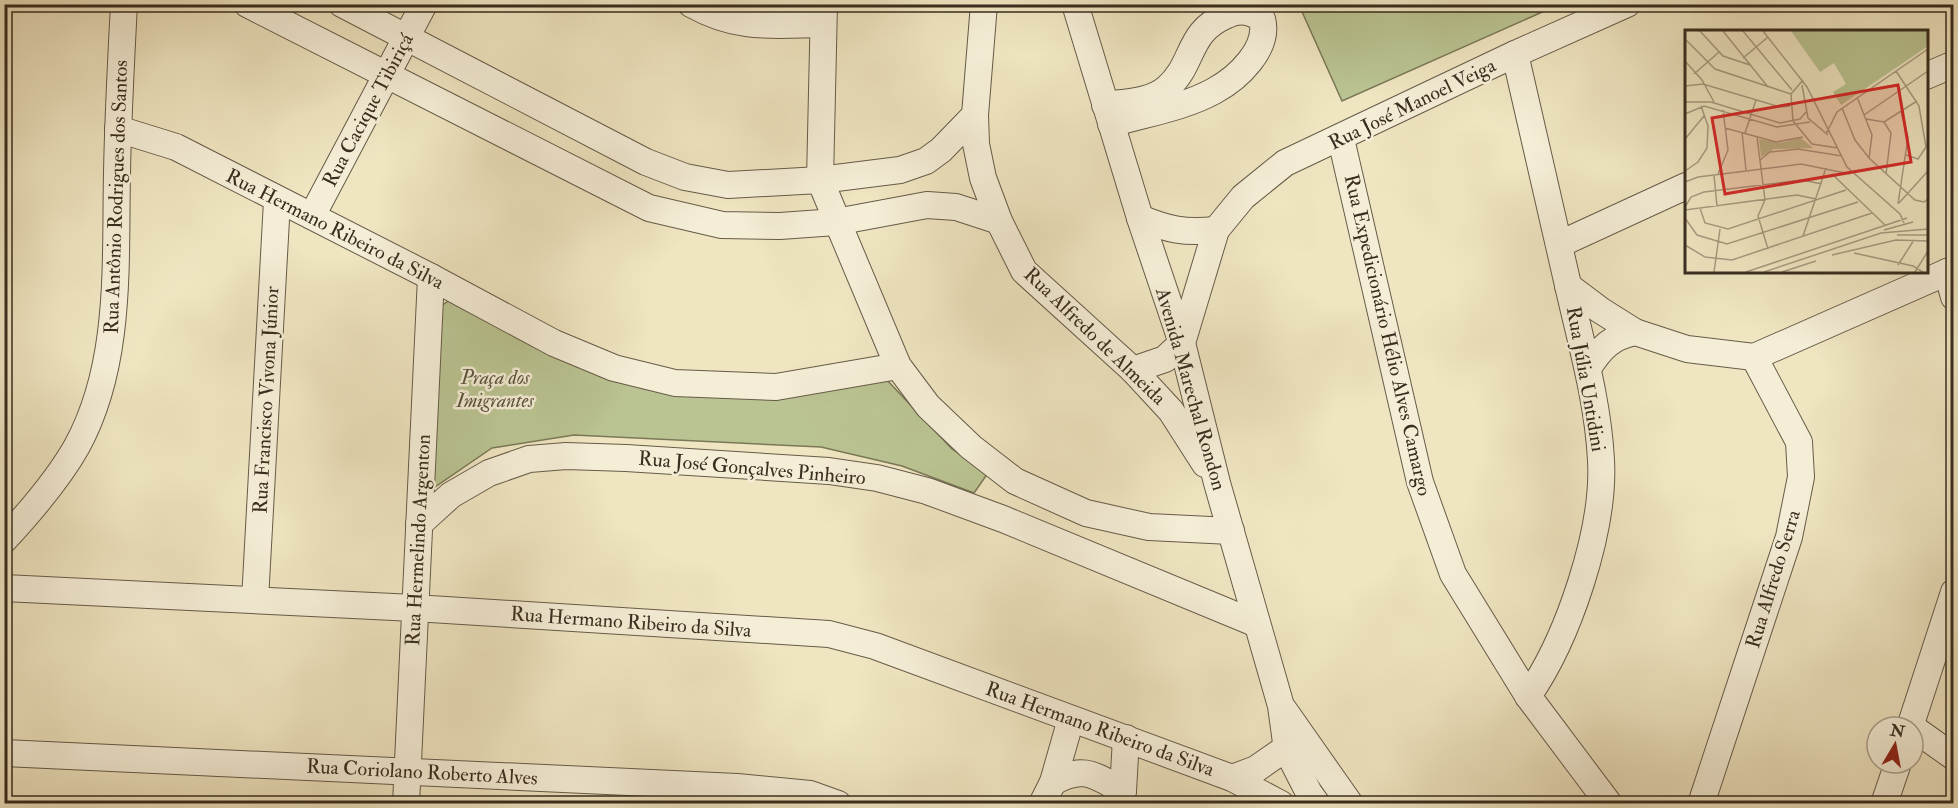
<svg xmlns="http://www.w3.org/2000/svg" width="1958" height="808" font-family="'IM FELL Double Pica',serif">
<rect width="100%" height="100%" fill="#efe5c1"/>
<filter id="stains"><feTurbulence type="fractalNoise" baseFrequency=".00333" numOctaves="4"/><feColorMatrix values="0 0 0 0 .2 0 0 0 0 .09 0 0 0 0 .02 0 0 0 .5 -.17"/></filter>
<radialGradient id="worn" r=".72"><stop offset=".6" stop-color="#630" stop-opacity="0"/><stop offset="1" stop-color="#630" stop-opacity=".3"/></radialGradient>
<!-- green -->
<g fill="#bac492" stroke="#7a7858" stroke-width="1.5">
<polygon points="1299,5 1558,5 1342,101"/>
<polygon points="453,298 591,369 886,379 952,449 988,473 974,493 902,466 821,447 574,435 492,448 432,489 441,306"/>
</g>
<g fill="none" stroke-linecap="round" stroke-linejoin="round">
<defs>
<g id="minor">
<polyline points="247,4 649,208 722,225 780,226 836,222 927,205 956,207 999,221"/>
<polyline points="342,4 646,162 685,177 728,185 820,180 900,170 926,161 941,150 975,115"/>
<path d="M691,4C738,30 770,25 821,24"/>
<polyline points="824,4 820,180 898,366 928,406 971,447 1015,481 1086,513 1149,527 1231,531"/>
<polyline points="984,4 975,115 976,144 983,178 999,221 1024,271 1133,370 1171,411 1205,464"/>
<polyline points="1075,4 1140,218 1182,343 1217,483 1281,706 1287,750 1309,793 1317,804"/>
<path d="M1515,54C1533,131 1551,208 1568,285C1581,343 1598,401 1601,460C1605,530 1568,639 1528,696"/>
<polyline points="1926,76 1954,64"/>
<path d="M1105,105C1126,102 1151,102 1167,88C1195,64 1186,32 1227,15C1239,9 1251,11 1262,19C1270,48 1238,78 1214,91C1183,108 1144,114 1111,124"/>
<polyline points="118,129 176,147 431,277 554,343 614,368 675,383 776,387 898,366"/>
<polyline points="1341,139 1420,482 1453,574 1528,696 1609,804"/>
<polyline points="312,216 424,4"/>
<path d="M1140,218C1169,230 1184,233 1216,230"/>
<polyline points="1560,244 1686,186"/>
<polyline points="1947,272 1954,297"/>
<polyline points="1568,286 1600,310 1635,332 1687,349 1754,357 1954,269"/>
<path d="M1588,368C1601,348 1611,337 1635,332"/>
<polyline points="1133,370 1165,359 1182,343 1216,230 1243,197 1285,163 1515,54 1627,4"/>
<polyline points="419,524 451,495 489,473 529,459 566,456 626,458 829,471 877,478 927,491 1003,519 1257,624"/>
<path d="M4,540C30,512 58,480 77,446C122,364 115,263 117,173C118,117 121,61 124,4"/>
<polyline points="4,588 414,608 829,634 875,646 1232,778 1281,804"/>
<polyline points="255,600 277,201"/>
<polyline points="1284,710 1350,804"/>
<polyline points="1910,727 1954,592"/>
<polyline points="1913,728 1954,757"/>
<polyline points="4,753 737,787 810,794 838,804"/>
<polyline points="1232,778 1256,769 1299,739"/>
<path d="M1053,782C1084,765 1094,775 1123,791"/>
<polyline points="1123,791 1126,738"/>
<polyline points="406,804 431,277"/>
<polyline points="1042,804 1053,782 1071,719"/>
<polyline points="1701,804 1789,537 1801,477 1799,442 1754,357"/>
<polyline points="1884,804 1898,763"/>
</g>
</defs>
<!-- minor casing -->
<use href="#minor" stroke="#665b48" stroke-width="28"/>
<!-- minor -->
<use href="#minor" stroke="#f5eed7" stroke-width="26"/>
</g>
<g text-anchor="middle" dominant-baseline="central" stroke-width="5" stroke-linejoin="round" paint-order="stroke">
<!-- street labels -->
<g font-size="20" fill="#392d1f" stroke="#f5eed7">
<text transform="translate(1412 104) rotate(-26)">Rua José Manoel Veiga</text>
<text transform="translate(368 110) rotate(-62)">Rua Cacique Tibiriçá</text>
<text transform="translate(116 197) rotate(-88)">Rua Antônio Rodrigues dos Santos</text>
<text transform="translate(335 229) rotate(27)">Rua Hermano Ribeiro da Silva</text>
<text transform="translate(1388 335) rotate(77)">Rua Expedicionário Hélio Alves Camargo</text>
<text transform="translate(1095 336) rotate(44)">Rua Alfredo de Almeida</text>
<text transform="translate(1586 379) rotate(80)">Rua Júlia Untidini</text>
<text transform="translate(1191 389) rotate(74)">Avenida Marechal Rondon</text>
<text transform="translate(266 400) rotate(-87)">Rua Francisco Vivona Júnior</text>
<text transform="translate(752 468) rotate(5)">Rua José Gonçalves Pinheiro</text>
<text transform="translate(418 540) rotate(-87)">Rua Hermelindo Argenton</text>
<text transform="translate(1773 579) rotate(-73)">Rua Alfredo Serra</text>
<text transform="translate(631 622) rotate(4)">Rua Hermano Ribeiro da Silva</text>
<text transform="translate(1100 729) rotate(20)">Rua Hermano Ribeiro da Silva</text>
<text transform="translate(422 772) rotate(3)">Rua Coriolano Roberto Alves</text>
</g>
<!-- park labels -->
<g font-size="20" font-style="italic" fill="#59533c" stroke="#f5eed7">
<text x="495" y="377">Praça dos<tspan x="495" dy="23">Imigrantes</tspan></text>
</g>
</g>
<!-- overview -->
<g transform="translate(1685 30)">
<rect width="243" height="243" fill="#efe5c1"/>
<path d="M106,1H243V16L156,75L148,62L161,54L149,33L135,42ZM116,108L128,118L89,119L76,127L74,109L95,113Z" fill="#bac492"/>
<path fill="none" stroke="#a69b80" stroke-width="1.5" d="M15,1L38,26L65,35M38,1L83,57M58,1L107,60M78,1L122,57L162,137L215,184L219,193M0,9L30,39L106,64M58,28L83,7M0,31L17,50L29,72M211,41L234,76L241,117L233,129L221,125M9,44L34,22M118,50L106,64L108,91L127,114L153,118M117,55L123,88L143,105M0,56L18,54L95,77L105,76M172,67L187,105L184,128M0,72H26L95,93L115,89L121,82M157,78L170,110L184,128L230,170L239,172L243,169M0,84L19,76L92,97L125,92M179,85L243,41M181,89L199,92L232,71M199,92L206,103L201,144M40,98L91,112L118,107M57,102L61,140M60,103L71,70M141,104L152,82L243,19M72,107L80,170L73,186L83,219M0,109L19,86M75,130L85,122L113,119L157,126M0,141L13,132L22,118L23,96L16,76M33,144L43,120L38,80M147,144L200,195M29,145L32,176M0,152L13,147L116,134L165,144M214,173L243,141M213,174L223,107L216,81M0,177L6,167L19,162L117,150L137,154M15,178L20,193L43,199L161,160M0,180L112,165L131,169M0,188L12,205L42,214L173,172M199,200L228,192M212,205H243M118,206L141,138M0,215L20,227L47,230L187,183M169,223L228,236L238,242M147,225L211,210L243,211M213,235L229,210M29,242L35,199M61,242L222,188M79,242L196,203L243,199M97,242L131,231M230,242L243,221"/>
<path fill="#d62828" fill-opacity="0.15" stroke="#d62828" stroke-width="3" d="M213,55L226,132L40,164L27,88Z"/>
<rect width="243" height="243" fill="none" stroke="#392d1f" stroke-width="3"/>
</g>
<!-- margin -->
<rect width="1958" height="808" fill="none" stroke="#efe5c1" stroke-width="24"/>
<rect x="6" y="6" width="1946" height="796" fill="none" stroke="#392d1f" stroke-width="3"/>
<rect x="12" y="12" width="1934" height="784" fill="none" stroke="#392d1f" stroke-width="1.5"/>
<!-- north arrow -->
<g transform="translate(1895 745) rotate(10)"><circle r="28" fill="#f5eed7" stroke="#aaa18d" stroke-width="1.5"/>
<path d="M0-4.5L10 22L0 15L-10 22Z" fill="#8f2418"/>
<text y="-9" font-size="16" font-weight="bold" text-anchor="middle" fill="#392d1f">N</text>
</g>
<rect width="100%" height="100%" filter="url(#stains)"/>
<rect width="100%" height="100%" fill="url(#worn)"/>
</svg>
